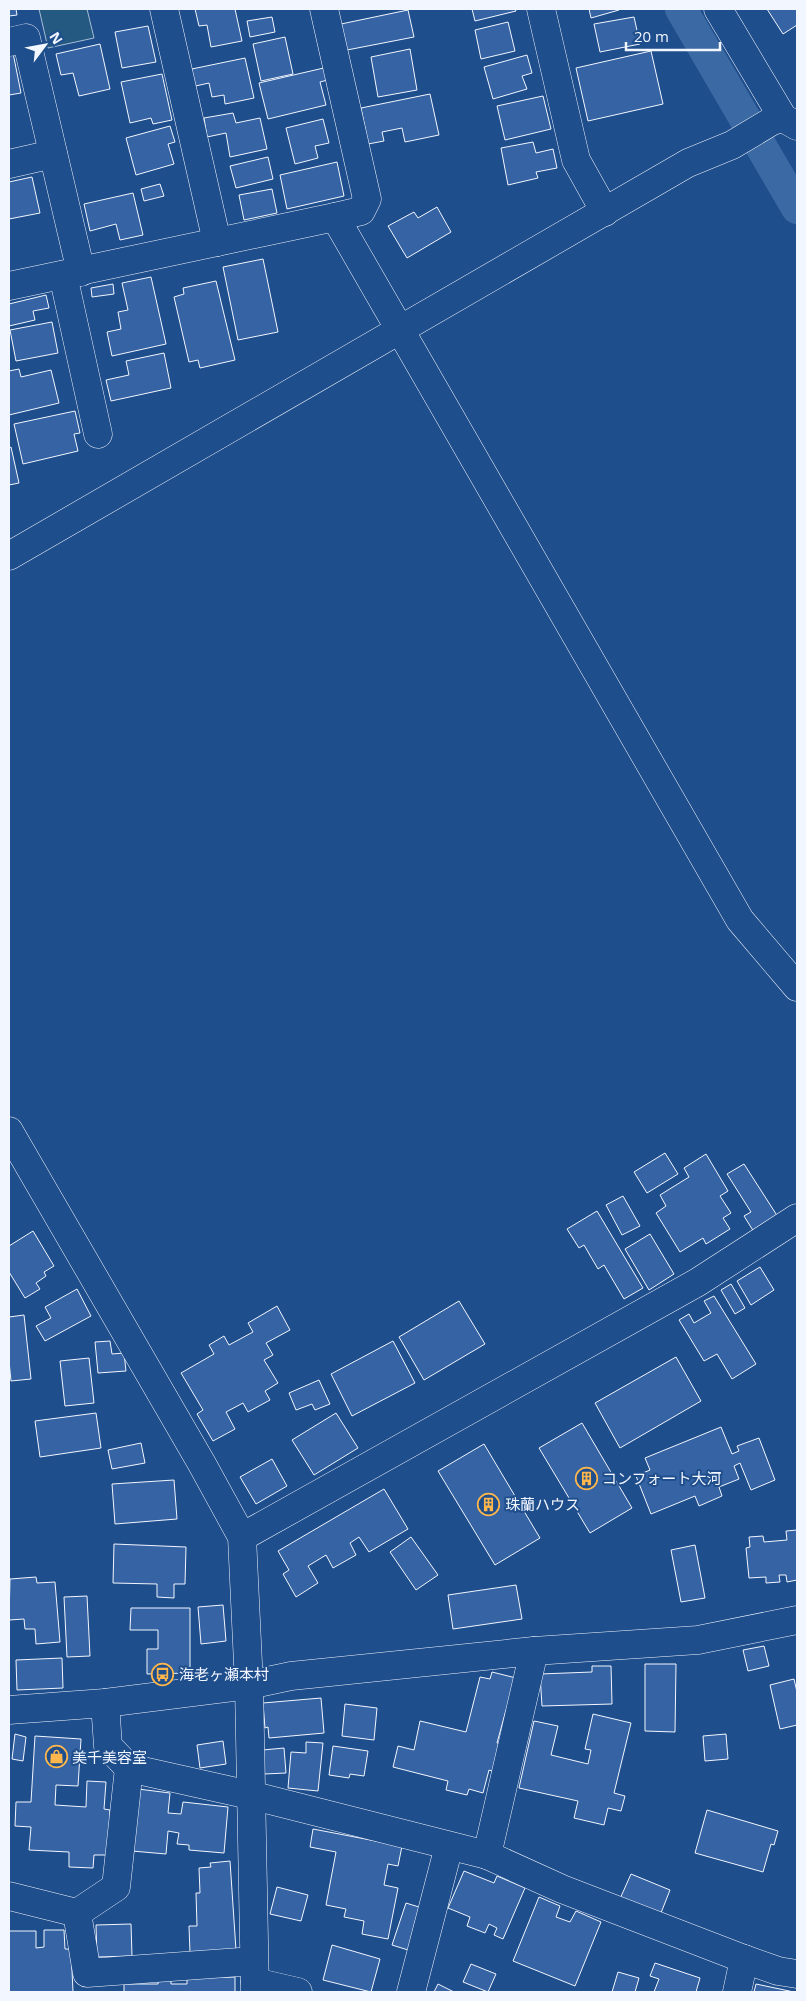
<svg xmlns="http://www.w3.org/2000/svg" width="806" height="2001" font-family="'Open Sans','Noto Sans JP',sans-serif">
<rect width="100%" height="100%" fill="#1f4e8c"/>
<!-- green -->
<polygon fill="#245a82" stroke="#a8bbd7" points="39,9 87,9 94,38 48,48"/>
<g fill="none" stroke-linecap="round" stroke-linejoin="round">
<!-- canal -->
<polyline stroke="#3b69a3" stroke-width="32" points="681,9 797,208"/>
</g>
<!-- building -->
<g fill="#3563a3" stroke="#f2f6ff">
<polygon points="9,9 16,9 17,15 9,16"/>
<polygon points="195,9 235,9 242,41 211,47 207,25 199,26"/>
<polygon points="472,9 515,9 516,11 475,21"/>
<polygon points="589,9 619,9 619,10 591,18"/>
<polygon points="767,9 797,9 797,25 783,34"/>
<polygon points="408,10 414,37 347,50 341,24"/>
<polygon points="272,17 275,32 250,37 247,21"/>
<polygon points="634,17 640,44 600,52 594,24"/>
<polygon points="508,22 515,51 481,59 475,30"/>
<polygon points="148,26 156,62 122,68 115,32"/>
<polygon points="285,37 293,74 261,81 253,44"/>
<polygon points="100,44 110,89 79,96 73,73 61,75 56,54"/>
<polygon points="410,49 417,90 378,97 371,57"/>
<polygon points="651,51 663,104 588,121 576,68"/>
<polygon points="13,53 21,93 9,95 9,54"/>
<polygon points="527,55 532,73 522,76 527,89 493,99 484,67"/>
<polygon points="245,58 254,98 225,104 224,95 212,97 209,83 191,87 187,70"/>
<polygon points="328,67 331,79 320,82 326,105 268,119 259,83"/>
<polygon points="162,74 172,120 153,124 151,118 130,123 121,82"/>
<polygon points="430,94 439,135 405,142 402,128 382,132 384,141 368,144 361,108"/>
<polygon points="543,96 551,129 505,140 497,106"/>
<polygon points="233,113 236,123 260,118 267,149 230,157 226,133 207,137 204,118"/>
<polygon points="323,119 329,143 315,146 318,158 295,164 286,128"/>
<polygon points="170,126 175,142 168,144 174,164 136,175 126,138"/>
<polygon points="533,142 536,153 553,149 557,168 536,172 538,178 508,185 501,148"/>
<polygon points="268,157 273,179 236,188 230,166"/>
<polygon points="337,162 344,196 287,209 280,175"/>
<polygon points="32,177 40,213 9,219 9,182"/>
<polygon points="160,184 164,196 144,201 141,189"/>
<polygon points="272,189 277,213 244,220 239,195"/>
<polygon points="133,193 143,235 120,240 116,224 90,231 84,204"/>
<polygon points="437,207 451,232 407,258 388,226 414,212 418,218"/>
<polygon points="263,259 278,332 238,340 223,267"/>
<polygon points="151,277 166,344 112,356 107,332 121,329 118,312 128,310 122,283"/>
<polygon points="216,281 235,360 200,368 198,360 189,362 174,297 184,294 183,288"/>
<polygon points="113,284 114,294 92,297 91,288"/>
<polygon points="46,295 49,308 33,311 35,320 9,326 9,304"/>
<polygon points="52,322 58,353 16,361 10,330"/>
<polygon points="164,353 171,388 111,401 106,380 129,375 126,361"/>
<polygon points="19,369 21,377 51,370 59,403 9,415 9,371"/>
<polygon points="75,411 80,433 74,434 78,451 23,464 14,424"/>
<polygon points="11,447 19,483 9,485 9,448"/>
<polygon points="665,1153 678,1174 647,1193 634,1172"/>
<polygon points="706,1154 728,1191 720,1196 731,1213 723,1218 730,1229 706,1244 703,1238 680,1252 656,1213 666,1206 660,1195 689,1177 684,1168"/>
<polygon points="744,1164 778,1217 754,1232 744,1216 751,1212 727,1174"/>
<polygon points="623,1196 640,1226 622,1235 606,1205"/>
<polygon points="597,1211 643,1288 624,1299 604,1265 598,1269 584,1245 579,1248 567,1229"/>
<polygon points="33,1231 54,1266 44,1272 46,1276 36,1283 40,1289 25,1298 9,1272 9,1246"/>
<polygon points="650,1234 674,1274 649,1290 625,1249"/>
<polygon points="760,1267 774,1290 751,1305 737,1281"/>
<polygon points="731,1284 745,1308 735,1314 721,1290"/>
<polygon points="77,1289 91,1316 45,1341 36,1326 51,1318 45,1307"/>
<polygon points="714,1296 756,1364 732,1379 717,1354 704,1361 679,1320 689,1314 694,1323 711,1313 704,1301"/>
<polygon points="459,1301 485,1344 424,1380 399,1337"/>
<polygon points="277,1306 290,1330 266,1343 273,1355 264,1360 278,1383 265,1391 270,1400 248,1412 243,1403 226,1412 235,1429 213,1441 197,1414 203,1410 181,1373 214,1354 209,1345 224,1336 229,1345 253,1332 248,1323"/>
<polygon points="24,1315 31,1379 11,1381 9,1361 9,1317"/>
<polygon points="110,1341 112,1354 124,1353 126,1371 98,1373 95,1342"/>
<polygon points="393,1341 415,1383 352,1416 331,1374"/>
<polygon points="676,1357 701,1401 620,1448 595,1403"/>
<polygon points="89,1358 94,1403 65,1406 60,1361"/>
<polygon points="319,1380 330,1404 315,1410 312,1404 296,1410 289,1393"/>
<polygon points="96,1413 101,1448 40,1457 35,1421"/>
<polygon points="336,1413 358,1448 314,1475 292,1440"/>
<polygon points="582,1423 632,1508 590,1533 539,1448"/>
<polygon points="721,1427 732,1454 739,1451 737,1446 759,1438 775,1480 751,1490 740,1463 734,1466 739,1479 719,1487 722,1496 699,1506 695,1496 651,1514 636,1476 650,1470 645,1458"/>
<polygon points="141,1443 145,1463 112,1469 108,1450"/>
<polygon points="484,1444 540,1538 495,1565 438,1471"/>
<polygon points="272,1459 287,1486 256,1504 240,1477"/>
<polygon points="174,1480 177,1519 115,1524 112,1484"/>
<polygon points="384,1489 408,1529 369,1552 359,1537 350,1543 356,1555 333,1568 326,1555 308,1566 318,1583 296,1597 283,1574 289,1570 278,1551"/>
<polygon points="797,1530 797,1580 787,1582 786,1575 779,1575 780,1582 766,1583 766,1577 749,1578 746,1548 750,1547 749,1537 763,1536 764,1542 787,1540 786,1531"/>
<polygon points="411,1537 438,1575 416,1590 390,1552"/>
<polygon points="114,1544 186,1547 185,1584 174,1584 174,1598 157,1597 157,1584 113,1583"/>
<polygon points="695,1545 705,1598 681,1602 671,1550"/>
<polygon points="36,1577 37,1583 55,1582 60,1642 36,1644 35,1629 25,1629 24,1619 9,1620 10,1579"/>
<polygon points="516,1585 522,1619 453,1629 448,1595"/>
<polygon points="87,1596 90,1656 67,1657 64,1597"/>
<polygon points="223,1605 226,1641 201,1644 198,1607"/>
<polygon points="131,1608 190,1608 190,1673 147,1674 147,1649 158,1649 158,1630 130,1630"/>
<polygon points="764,1646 769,1666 748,1671 743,1650"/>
<polygon points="62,1658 63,1688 17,1690 16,1660"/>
<polygon points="645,1664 676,1664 675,1732 645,1731"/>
<polygon points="592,1666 611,1666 612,1704 542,1706 540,1674 592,1672"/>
<polygon points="492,1672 520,1679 512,1712 506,1710 497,1743 502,1744 495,1772 489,1770 483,1793 469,1789 467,1795 446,1790 448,1781 393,1767 398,1746 414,1750 420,1721 466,1732 480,1677 490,1679"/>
<polygon points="794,1679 797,1692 797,1725 780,1729 770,1685"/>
<polygon points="321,1698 324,1733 269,1738 268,1727 265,1728 263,1703"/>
<polygon points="345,1704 377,1708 374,1740 342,1736"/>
<polygon points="593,1714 631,1723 614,1793 625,1796 621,1811 608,1808 604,1825 574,1818 578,1801 519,1788 534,1721 558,1726 551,1755 588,1764 591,1750 585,1749"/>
<polygon points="15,1734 26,1737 23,1761 12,1759"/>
<polygon points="726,1734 728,1759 705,1761 703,1736"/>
<polygon points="35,1736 81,1739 78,1786 56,1785 55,1805 86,1807 87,1781 106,1782 104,1809 110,1810 108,1855 94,1855 93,1868 69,1867 69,1852 29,1850 31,1827 15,1826 16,1802 31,1802"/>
<polygon points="223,1741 226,1764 200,1768 197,1745"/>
<polygon points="306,1742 323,1743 318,1791 288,1788 291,1752 306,1753"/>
<polygon points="333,1746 368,1751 364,1776 350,1774 349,1778 329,1775"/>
<polygon points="284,1748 286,1773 264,1774 263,1750"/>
<polygon points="138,1789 170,1793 168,1813 181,1814 183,1802 228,1807 224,1853 189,1850 189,1845 177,1844 179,1833 168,1831 166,1854 132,1851"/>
<polygon points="707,1810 778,1831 774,1845 771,1844 763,1872 695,1853"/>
<polygon points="313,1829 402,1846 398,1866 388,1864 384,1885 398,1888 388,1939 362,1934 364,1921 344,1917 346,1909 326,1905 336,1852 310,1847"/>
<polygon points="230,1861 236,1950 190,1953 189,1926 197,1926 196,1893 200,1893 199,1868 211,1867 210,1863"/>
<polygon points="464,1871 494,1883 497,1876 525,1888 503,1939 494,1935 497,1928 489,1924 485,1933 467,1926 470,1917 448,1908"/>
<polygon points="631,1874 670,1890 659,1918 619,1901"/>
<polygon points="277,1887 308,1895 301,1921 270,1914"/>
<polygon points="539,1897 560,1906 556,1917 570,1922 576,1911 601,1922 575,1986 513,1961"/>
<polygon points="406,1903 422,1908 408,1950 392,1945"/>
<polygon points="131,1924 132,1956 97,1957 96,1925"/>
<polygon points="44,1930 64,1930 65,1949 71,1949 73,1992 9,1992 9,1931 36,1931 36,1948 44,1947"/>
<polygon points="332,1945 380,1959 371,1992 323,1980"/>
<polygon points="655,1963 700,1978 696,1992 654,1992 659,1979 650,1976"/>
<polygon points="471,1964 496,1974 488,1992 463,1982"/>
<polygon points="618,1972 639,1978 635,1992 612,1992"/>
<polygon points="158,1975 171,1975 171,1984 187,1984 187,1978 235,1977 235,1992 124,1992 124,1984 158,1984"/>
<polygon points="438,1984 454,1992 434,1992"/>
<polygon points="756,1984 794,1992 754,1992"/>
</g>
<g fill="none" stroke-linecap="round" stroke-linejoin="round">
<defs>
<g id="street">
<polyline points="164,9 217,242"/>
<polyline points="324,9 367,199 361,211 335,217"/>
<polyline points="541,9 576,160 605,212"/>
<polyline points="718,9 783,118"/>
<polyline points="9,42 26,38 81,272"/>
<polyline points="9,164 53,154"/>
<polyline points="63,275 98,434"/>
<polyline points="9,286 335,217 740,920 797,987"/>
<polyline points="9,1131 202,1464 242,1537 249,1685 255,1992"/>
<polyline points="242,1537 698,1282 797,1218"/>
<polyline points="105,1703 108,1746 129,1768 250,1795 487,1855 562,1889 744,1959 778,1971 797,1974"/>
<polyline points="9,1710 105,1703 249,1685 291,1676 534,1651 698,1640 797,1620"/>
<polyline points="487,1855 534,1651"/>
<polyline points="9,1896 77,1913 116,1887 129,1768"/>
<polyline points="77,1913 87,1973 254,1961"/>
<polyline points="255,1982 298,1992"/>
<polyline points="411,1992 449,1846"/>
<polyline points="737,1992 744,1959"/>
</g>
<polyline id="secondary" points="9,556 688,163 732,145 772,121 783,118 797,126"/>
</defs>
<!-- street casing -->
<use href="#street" stroke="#f2f6ff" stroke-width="29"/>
<!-- secondary casing -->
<use href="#secondary" stroke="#f2f6ff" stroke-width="29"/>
<!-- street -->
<use href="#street" stroke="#1f4e8c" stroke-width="28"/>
<!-- secondary -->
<use href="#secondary" stroke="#1f4e8c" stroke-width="28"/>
</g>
<!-- icons -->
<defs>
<symbol id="building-ring" viewBox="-11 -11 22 22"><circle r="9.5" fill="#1f4e8c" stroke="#ffb74d" stroke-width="1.5"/><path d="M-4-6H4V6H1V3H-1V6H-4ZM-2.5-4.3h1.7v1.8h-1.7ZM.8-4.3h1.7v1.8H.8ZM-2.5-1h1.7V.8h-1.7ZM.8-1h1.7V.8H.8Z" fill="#ffb74d"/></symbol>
<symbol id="bus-ring" viewBox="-11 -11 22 22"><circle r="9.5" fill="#1f4e8c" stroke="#ffb74d" stroke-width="1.5"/><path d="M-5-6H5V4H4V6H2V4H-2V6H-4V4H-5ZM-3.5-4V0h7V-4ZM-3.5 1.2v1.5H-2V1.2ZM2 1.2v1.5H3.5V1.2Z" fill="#ffb74d"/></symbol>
<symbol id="shop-ring" viewBox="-11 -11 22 22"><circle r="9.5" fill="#1f4e8c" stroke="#ffb74d" stroke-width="1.5"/><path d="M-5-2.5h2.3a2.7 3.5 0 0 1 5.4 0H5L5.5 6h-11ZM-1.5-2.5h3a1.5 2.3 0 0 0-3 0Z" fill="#ffb74d"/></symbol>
</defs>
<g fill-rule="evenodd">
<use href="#building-ring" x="574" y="1466" width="25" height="25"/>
<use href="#building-ring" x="476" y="1492" width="25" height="25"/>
<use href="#bus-ring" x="150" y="1662" width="25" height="25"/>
<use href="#shop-ring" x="44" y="1744" width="25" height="25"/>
</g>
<g text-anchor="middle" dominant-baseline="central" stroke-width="4" stroke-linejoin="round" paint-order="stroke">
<!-- poi labels -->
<g font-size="15" fill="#f2f6ff" stroke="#1f4e8c" text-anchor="start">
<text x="602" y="1478">コンフォート大河</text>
<text x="505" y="1504">珠蘭ハウス</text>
<text x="179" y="1674">海老ヶ瀬本村</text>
<text x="72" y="1757">美千美容室</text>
</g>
</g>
<!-- border -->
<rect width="806" height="2001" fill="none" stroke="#f2f6ff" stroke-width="20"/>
<!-- north arrow -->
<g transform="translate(45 45) rotate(58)" stroke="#1f4e8c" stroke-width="4" paint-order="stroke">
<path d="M0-4L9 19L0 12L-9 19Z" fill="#f2f6ff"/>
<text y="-8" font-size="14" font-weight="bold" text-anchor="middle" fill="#f2f6ff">N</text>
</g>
<!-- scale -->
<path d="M626 42v8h94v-8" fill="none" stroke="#f2f6ff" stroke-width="2.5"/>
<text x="634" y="42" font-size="15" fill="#f2f6ff" stroke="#1f4e8c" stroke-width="4" paint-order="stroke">20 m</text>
</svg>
